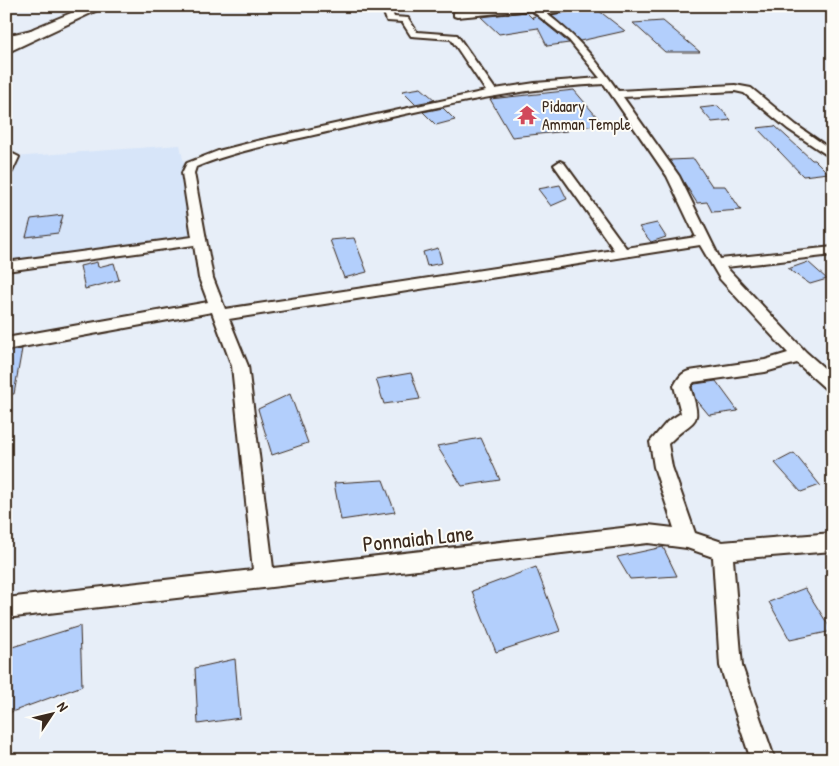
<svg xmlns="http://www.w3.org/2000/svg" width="839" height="766" font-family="'Patrick Hand',sans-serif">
<rect width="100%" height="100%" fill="#e7eef8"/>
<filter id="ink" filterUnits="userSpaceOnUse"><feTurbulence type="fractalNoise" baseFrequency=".02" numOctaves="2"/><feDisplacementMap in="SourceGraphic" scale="10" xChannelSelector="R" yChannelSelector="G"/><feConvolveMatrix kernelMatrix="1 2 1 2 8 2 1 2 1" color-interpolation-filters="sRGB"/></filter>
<g filter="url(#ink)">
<!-- built -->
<polygon fill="#d7e5f9" points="180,145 200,240 6,267 6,172 13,157"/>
<!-- building -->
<g fill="#b3cffc" stroke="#3b2a1e">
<polygon points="594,7 625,31 580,41 551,15"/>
<polygon points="526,12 533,19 532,17 536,16 569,43 547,46 538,28 499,34 481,17"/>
<polygon points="663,21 700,52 665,52 633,23"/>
<polygon points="421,88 435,100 415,104 402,91"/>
<polygon points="574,90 603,124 566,129 567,131 512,137 490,99"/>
<polygon points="718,106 731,120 712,122 700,108"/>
<polygon points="443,108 455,120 436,125 423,112"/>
<polygon points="775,126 812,160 815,160 828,173 803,176 757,128"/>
<polygon points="694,159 712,186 725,186 741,210 712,212 707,202 697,203 670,160"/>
<polygon points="560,185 567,199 551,206 538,189"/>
<polygon points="63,215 58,233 26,237 31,219"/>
<polygon points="657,223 666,237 651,242 639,227"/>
<polygon points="354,238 367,272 344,278 330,240"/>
<polygon points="438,248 442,263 427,266 423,252"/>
<polygon points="97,262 98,267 114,263 119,280 85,289 80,266"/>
<polygon points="808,262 827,279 810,284 788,269"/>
<polygon points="22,349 14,394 6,394 6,352"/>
<polygon points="411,373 420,399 384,404 376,379"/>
<polygon points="716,381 738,411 709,415 695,398 692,387 695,384"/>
<polygon points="290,394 308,443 272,455 258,409"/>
<polygon points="481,438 500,480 462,486 437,446"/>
<polygon points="794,453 820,485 801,492 775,463"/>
<polygon points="383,480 395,512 341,520 334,483"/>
<polygon points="663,547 677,576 630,579 617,557"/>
<polygon points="536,567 560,631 496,652 472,591"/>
<polygon points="805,588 832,631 790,640 769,602"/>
<polygon points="80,626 82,686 6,714 6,649"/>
<polygon points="235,659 240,718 198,724 195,668"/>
</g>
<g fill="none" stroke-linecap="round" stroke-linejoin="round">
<defs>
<g id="street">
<path d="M372,6H390L394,17L408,18L417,32L457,35L495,89L535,83L600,78L569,40L531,10L457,17L454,16V12C469,9 531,1 541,9L590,6L547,14C578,38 595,58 618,91L735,85L751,88L796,125L833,151V159L788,129L744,93L735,91L623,97L679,176L720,259L833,247V255L726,267L806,352L833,376V392L827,390L797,363L765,372L694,382L690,387C704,429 694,416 668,444L672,467L695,533L722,542L833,533V551L733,559L742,666L775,760H751L720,666L713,557L687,548L648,543L6,618V598L253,570L232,366L212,312L6,350V338L208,302L199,278L194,245L6,271V262L192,237L182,173L187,163L218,151L257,141L486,91L451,39L411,36L402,22L387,21L383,10ZM604,84L667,176L696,237L626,248L564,163L560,161L554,165L614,250L225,309L213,278L194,173L196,167C239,149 286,142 331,131C422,110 511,88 604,84ZM700,245L720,279L788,353L765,360L689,371C681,373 678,379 674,386L681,413L667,422L650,442L654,467L674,528L648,525L273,568L248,366L229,319Z"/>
<polygon points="40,28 44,31 43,33 6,42 6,36"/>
<polygon points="13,154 19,157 12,172 6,175 6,159 9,155"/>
</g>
<polygon id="primary" points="88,6 106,6 6,53 6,43 35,28"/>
</defs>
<!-- street casing -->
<use href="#street" stroke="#3b2a1e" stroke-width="4"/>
<!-- primary casing -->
<use href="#primary" stroke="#3b2a1e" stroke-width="4"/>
<!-- street -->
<use href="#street" fill="#fdfcf7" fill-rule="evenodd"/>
<!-- primary -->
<use href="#primary" fill="#fdfcf7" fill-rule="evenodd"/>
</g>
</g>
<!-- icons -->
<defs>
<symbol id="temple-bare" viewBox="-9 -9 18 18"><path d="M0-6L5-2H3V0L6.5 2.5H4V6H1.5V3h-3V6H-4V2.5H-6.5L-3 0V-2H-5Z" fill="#d1495b" stroke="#fdfcf7" stroke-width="2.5" paint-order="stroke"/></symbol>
</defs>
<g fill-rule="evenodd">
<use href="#temple-bare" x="513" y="101" width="28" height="28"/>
</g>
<g text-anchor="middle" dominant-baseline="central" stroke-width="4" stroke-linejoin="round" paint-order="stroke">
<!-- far-poi labels -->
<g font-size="16" fill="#3b2a1e" stroke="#fdfcf7" text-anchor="start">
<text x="542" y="106">Pidaary<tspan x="542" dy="18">Amman Temple</tspan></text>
</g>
<!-- near-street labels -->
<g font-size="22" fill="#3b2a1e" stroke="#fdfcf7">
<text transform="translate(418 538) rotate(-6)">Ponnaiah Lane</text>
</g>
</g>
<!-- margin -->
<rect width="839" height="766" fill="none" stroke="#fdfcf7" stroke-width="25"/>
<rect x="12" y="12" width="814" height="741" fill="none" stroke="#3b2a1e" stroke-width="2" filter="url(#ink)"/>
<!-- north arrow -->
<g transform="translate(52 714) rotate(55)" stroke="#fdfcf7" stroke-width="4" paint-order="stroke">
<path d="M0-4L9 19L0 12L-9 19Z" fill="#3b2a1e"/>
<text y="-8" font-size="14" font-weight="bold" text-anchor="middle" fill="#3b2a1e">N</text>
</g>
</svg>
